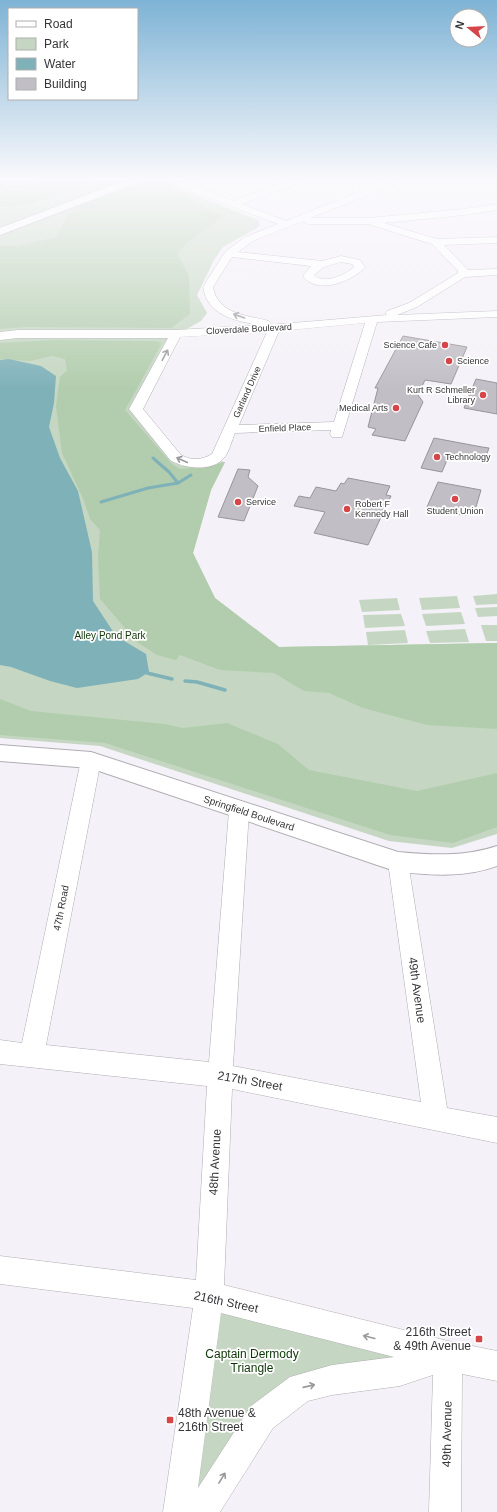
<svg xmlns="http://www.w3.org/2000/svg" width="497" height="1512" font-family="Helvetica,sans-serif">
<rect width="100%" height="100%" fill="#f5f1f8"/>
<!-- green -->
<g fill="#c5d7c2">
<polygon points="0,177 186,177 177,184 182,190 258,220 260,225 257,228 223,247 214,260 197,295 207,313 201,321 167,340 130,409 174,463 182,466 219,461 225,462 211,490 193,553 215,598 279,647 497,643 497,834 452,848 389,841 100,746 0,738"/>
<polygon points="497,594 497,604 476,605 473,596"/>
<polygon points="457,596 460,608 422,610 419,598"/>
<polygon points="397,598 400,610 362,612 359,600"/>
<polygon points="497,607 497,616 478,617 475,608"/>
<polygon points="461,612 465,624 426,626 422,614"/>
<polygon points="401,614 405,626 365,628 363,615"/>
<polygon points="481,625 497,625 497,641 486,641"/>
<polygon points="465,629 469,642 430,643 426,631"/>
<polygon points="405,630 408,643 368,645 366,632"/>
<polygon points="209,1296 447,1356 300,1388 179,1512"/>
</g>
<!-- forest -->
<g fill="#b2cdad">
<path d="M66,177H109C89,184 18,212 0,207V191L9,187Z"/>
<polygon points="150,177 182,177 174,180 172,189 208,209 224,216 188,242 177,253 189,277 190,314 171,328 24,327 0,329 0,246 18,246 56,237 68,215 90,200"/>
<polygon points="52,340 156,341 162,343 125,410 172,464 180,469 208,467 225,462 211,490 193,553 215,598 279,647 497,643 497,729 427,725 363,708 329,693 304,691 274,673 220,670 180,655 176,660 157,655 137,642 100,599 98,556 100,530 90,519 84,501 62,453 56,406 60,377 67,370 65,359 52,356 30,361 0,359 0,343"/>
<polygon points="0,699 31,711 165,724 183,728 227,723 278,744 309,770 417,791 497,773 497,827 453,843 390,835 105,743 0,735"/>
</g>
<!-- water -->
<polygon fill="#7fb1b9" points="9,359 41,366 56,376 54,403 49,427 60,458 78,491 92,552 93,601 116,636 146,654 149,672 138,679 77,688 50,681 11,667 0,665 0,360"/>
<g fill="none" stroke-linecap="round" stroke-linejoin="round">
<!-- stream-far1 -->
<g stroke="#7fb1b9" stroke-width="3">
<polyline points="178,483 191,475"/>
<polyline points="101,502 148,488 178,483 169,472 153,458"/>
</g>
<!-- stream -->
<g stroke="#7fb1b9" stroke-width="3.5">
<polyline points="147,673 172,679"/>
<polyline points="185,681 197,682 225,690"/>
</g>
</g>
<!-- building -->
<g fill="#c1bec5" stroke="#97949a">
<polygon points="403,336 467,347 451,384 425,380 418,395 423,402 405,441 372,435 376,429 368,427 378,388 375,388"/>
<polygon points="476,379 497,383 497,414 464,408"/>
<polygon points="434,438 482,447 489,448 485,459 450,453 442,472 421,468"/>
<polygon points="238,469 250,470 248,477 258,486 244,521 218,517"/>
<polygon points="348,478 390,486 386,495 391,496 368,545 314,533 325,512 294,506 299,496 310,498 316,487 336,491 341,483 344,484"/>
<polygon points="438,482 481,490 476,507 473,507 469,515 449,514 442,512 443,510 427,507"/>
</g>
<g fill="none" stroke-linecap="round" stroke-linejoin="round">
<defs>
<g id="minor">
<path d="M193,177H207L194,184L195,186L233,201L297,177H309L308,179L242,204L286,221L397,177H410L408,179L310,218H369L464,209L497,204V210L464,215L384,223L437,239L497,237V243L444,245L468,270L497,269V275L465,277L417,307L397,315L497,311V317L377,322L342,437H332L330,434L331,430L235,433C232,440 229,453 223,459C210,472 186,468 171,461L129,409L168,338H18L0,340V332L18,330H176L259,325C235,321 207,315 203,287L225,252L245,237L278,224L188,190L184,184L190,178ZM303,221L308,224H368L432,244L458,271V273L409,303L387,311L385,313L387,315L269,325L271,323L269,321C247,315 218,315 213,287L232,257L311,266L303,276C317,295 349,282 364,269L365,267L360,260L341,256L322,261L238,252L253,241ZM341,262L352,264L354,267C345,275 325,285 314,275L324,267ZM365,323L334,422L239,425L279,331ZM267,332L212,454C202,460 192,461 181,455L143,409L180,337Z"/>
<polygon points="482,177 497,178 497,184 484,179"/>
<path d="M91,753L98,755L101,760L46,1045L209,1062L229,811L232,805L239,803L246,805L249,811L233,1066L421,1102L388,862L391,856L398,853L405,856L408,862L447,1108L497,1117V1143L232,1089L224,1285L448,1341L497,1351V1381L462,1374L461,1512H429L433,1375L400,1386L332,1395L308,1401L273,1428L220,1512H163L193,1308L0,1284V1256L196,1280L207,1086L0,1064V1040L22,1043L81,760L84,755ZM221,1313L394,1357L332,1365L290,1377L251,1406L198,1488Z"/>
</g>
<path id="major" d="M0,745L91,752L398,852C432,855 464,857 497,846V866C464,878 432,875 398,872L90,768L0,761Z"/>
<polygon id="highway" points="134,177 148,177 147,179 0,235 0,228"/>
</defs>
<!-- minor casing -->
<use href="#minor" stroke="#b0adb3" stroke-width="1"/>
<!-- major casing -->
<use href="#major" stroke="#b0adb3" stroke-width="2"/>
<!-- highway casing -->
<use href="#highway" stroke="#b0adb3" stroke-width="2"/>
<!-- minor -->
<use href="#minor" fill="#fff" fill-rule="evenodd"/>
<!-- major -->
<use href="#major" fill="#fff" fill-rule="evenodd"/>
<!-- highway -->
<use href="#highway" fill="#fff" fill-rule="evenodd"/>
</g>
<!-- one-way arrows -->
<defs><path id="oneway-shaft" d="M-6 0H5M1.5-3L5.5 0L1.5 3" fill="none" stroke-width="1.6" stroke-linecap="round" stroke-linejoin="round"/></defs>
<g stroke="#9a9a9c">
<use href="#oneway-shaft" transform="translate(239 316) rotate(-161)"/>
<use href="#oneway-shaft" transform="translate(165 355) rotate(-62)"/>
<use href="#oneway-shaft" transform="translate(182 460) rotate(-156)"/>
<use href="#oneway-shaft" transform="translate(369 1337) rotate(-166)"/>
<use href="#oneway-shaft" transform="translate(309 1386) rotate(-13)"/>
<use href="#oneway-shaft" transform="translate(222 1478) rotate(-58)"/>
</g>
<!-- sky -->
<linearGradient id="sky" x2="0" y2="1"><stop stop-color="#7eb3d5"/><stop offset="0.46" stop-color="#faf9fc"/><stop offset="1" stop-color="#faf9fc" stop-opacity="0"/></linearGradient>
<rect width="497" height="389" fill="url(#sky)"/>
<!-- markers -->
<g fill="#d64649" stroke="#fff" stroke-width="1.5">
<circle cx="445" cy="345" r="4"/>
<circle cx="449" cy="361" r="4"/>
<circle cx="483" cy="395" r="4"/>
<circle cx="396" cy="408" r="4"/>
<circle cx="437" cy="457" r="4"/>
<circle cx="455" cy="499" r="4"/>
<circle cx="238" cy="502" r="4"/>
<circle cx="347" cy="509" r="4"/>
<rect x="475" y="1335" width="8" height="8" rx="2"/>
<rect x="166" y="1416" width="8" height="8" rx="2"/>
</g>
<g text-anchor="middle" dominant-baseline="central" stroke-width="3.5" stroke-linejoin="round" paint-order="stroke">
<!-- far-street labels -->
<g font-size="9" fill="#363538" stroke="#fff">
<text transform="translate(249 329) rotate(-3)">Cloverdale Boulevard</text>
<text transform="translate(247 392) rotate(-66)">Garland Drive</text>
<text transform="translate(285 428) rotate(-2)">Enfield Place</text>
</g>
<!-- far-poi labels -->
<g font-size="9" fill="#363538" stroke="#fff" text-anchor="start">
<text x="437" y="345" text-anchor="end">Science Cafe</text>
<text x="457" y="361">Science</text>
<text x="475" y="390" text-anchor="end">Kurt R Schmeller<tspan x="475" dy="10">Library</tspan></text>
<text x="388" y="408" text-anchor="end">Medical Arts</text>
<text x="445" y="457">Technology</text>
<text x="246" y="502">Service</text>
<text x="355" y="504">Robert F<tspan x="355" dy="10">Kennedy Hall</tspan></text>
<text x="455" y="511" text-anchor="middle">Student Union</text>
</g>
<!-- park labels -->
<g font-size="10" fill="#0e3507" stroke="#fff">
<text x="110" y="635">Alley Pond Park</text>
</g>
<!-- street labels -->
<g font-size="10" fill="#363538" stroke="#fff">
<text transform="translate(249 813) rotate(18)">Springfield Boulevard</text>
<text transform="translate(61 908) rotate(-79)">47th Road</text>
</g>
<!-- near-street labels -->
<g font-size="12" fill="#363538" stroke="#fff">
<text transform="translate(417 990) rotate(82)">49th Avenue</text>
<text transform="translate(250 1081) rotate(10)">217th Street</text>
<text transform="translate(215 1162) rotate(-87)">48th Avenue</text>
<text transform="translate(226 1302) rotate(12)">216th Street</text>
<text transform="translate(447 1434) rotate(-89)">49th Avenue</text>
</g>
<!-- near-poi labels -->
<g font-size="12" fill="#363538" stroke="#fff" text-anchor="end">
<text x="471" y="1332">216th Street<tspan x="471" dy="14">&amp; 49th Avenue</tspan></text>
<text x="178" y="1413" text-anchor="start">48th Avenue &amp;<tspan x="178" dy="14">216th Street</tspan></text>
</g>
<!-- near-park labels -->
<g font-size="12" fill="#0e3507" stroke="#fff">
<text x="252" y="1354">Captain Dermody<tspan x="252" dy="14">Triangle</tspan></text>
</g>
</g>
<!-- legend -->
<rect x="8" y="8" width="130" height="92" fill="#ffffff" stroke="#afaeaf"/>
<rect x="16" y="21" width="20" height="6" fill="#ffffff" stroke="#afaeaf"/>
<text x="44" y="28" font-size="12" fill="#363538">Road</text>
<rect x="16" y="38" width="20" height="12" fill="#c5d7c2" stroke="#afaeaf"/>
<text x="44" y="48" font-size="12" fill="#363538">Park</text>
<rect x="16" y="58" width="20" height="12" fill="#7fb1b9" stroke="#afaeaf"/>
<text x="44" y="68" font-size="12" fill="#363538">Water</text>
<rect x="16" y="78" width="20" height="12" fill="#c1bec5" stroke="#afaeaf"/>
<text x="44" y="88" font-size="12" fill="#363538">Building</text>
<!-- north arrow -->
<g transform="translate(469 28) rotate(288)"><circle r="19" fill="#ffffff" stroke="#afaeaf"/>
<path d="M0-3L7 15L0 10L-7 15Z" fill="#d64649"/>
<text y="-6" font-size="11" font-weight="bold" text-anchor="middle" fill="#363538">N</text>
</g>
</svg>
